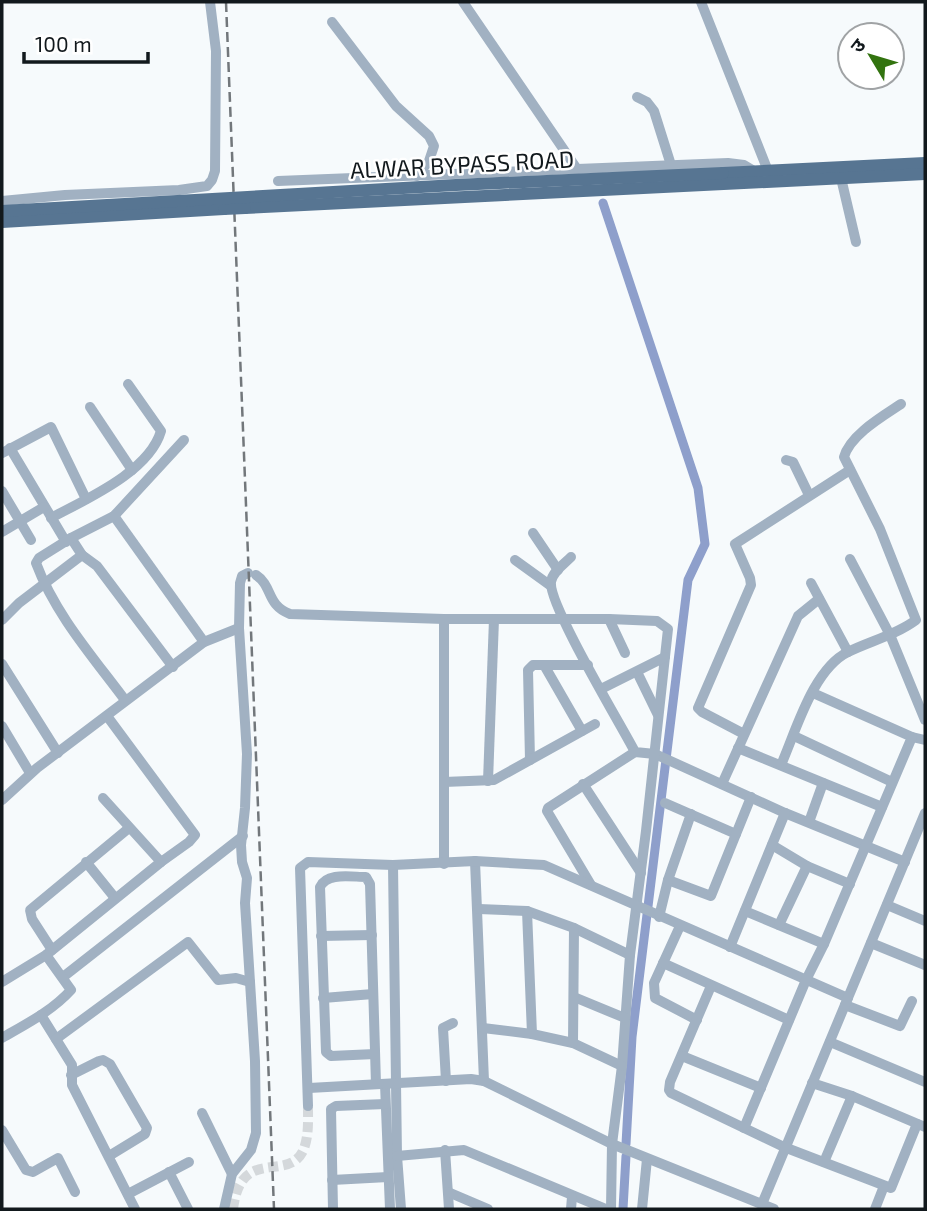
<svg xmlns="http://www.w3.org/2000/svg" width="927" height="1211" font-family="'Exo 2','Noto Sans Devanagari',sans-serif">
<rect width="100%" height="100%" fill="#f6fafc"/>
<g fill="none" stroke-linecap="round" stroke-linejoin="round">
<!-- canal -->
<g stroke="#8e9fcb" stroke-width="9">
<polyline points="603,203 698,488 705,544 688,580 632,1037 626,1144"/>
<polyline points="623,1209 626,1156"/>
</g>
<!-- minor-tunnel -->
<path stroke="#d4d8db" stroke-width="10" stroke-dasharray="10 5" stroke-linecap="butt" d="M233,1209C241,1145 287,1183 303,1151C309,1137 308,1121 308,1106"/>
<!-- minor -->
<g stroke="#a1b1c2" stroke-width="10">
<polyline points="463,2 577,169"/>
<polyline points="701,2 768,171"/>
<polyline points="332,22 396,106 429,136 434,146 429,161 417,176"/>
<polyline points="637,97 647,102 654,111 671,165"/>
<polyline points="841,178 856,242"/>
<polyline points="278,181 728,163 744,165 754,171"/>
<polyline points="2,201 65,195 179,190 207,186 212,180 215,171 216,51 210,2"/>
<polyline points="90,407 132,470"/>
<polyline points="10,448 66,542"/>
<polyline points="2,453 51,427 86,499"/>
<polyline points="786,460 793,462 809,495"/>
<polyline points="2,491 31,540"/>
<polyline points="114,516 204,642"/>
<path d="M51,518C86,499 149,472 161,431L128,384"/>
<polyline points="2,532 44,507"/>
<polyline points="533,533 558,570"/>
<polyline points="82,555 97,566 173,667"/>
<path d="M571,557C564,564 552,572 551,582C548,604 621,725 635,752L655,754L785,813L905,862"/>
<polyline points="850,559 890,635 925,720"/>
<polyline points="515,560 551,586"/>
<path d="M256,575C273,586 266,605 290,614L444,619H609L657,621L668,629L646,831L630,955L622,1066L612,1144L611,1209"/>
<polyline points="811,583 848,652"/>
<polyline points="609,619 625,653"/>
<polyline points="2,620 19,603 82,555 71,538"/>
<polyline points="2,664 58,753"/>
<polyline points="544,665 582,731"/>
<polyline points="637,672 658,715"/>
<polyline points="601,689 665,657"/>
<path d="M125,700C93,657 55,614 36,563L39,558L71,538L114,516L184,440"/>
<polyline points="2,726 30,773"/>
<polyline points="744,734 702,712 698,708 751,585 750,578 735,544 850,470"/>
<polyline points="794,736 892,782"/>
<polyline points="912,737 925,740"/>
<polyline points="738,748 882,807"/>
<polyline points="530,760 528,670 533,665 588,665"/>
<path d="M781,765C796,731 813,669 848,652C870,641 896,635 916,620L880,529L844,457C850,435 883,416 901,404"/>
<polyline points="488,781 494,619"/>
<polyline points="444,782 494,780 595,724"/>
<polyline points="583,784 641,873"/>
<polyline points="722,784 798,616 819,599"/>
<polyline points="103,798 161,862"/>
<polyline points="2,800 37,768 204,642 239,628"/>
<polyline points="665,803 736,834"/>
<polyline points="809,822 823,783"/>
<polyline points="772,845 807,866"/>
<polyline points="475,861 484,1081"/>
<polyline points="86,862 115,898"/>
<polyline points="444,864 444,619"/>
<polyline points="393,865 397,1156 401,1209"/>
<polyline points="668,880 711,896 751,797"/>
<polyline points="591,885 547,811 548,808 635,752"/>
<polyline points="887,905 925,921"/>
<polyline points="479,909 527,911 574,928 630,955"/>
<polyline points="527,911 532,1034"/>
<polyline points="745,911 824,944 912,737 813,693"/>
<polyline points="659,917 668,880 691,814"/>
<polyline points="779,925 807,866 850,884"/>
<polyline points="680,926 654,983 655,998 697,1020"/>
<polyline points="321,936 372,935"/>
<polyline points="871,943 925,965"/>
<polyline points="730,947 785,813"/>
<polyline points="52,950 32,919 30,910 129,828"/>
<polyline points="663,963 789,1020"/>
<polyline points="63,977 243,836"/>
<polyline points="2,982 46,955 161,862 189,842 195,835 107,716"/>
<polyline points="711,986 670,1082 669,1090 671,1093 784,1147 891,1188 917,1124"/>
<polyline points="574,997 625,1018"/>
<polyline points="323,998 373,994"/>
<polyline points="845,1005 900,1026 912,1001"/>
<polyline points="41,1015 72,1065 72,1085 135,1209"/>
<polyline points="483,1028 532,1034 573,1043 622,1066"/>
<path d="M2,1038C26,1024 52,1011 71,990L46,955"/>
<polyline points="56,1039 188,942 218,980 236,978 250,982"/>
<polyline points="830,1042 925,1082"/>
<polyline points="573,1043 574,928"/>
<path d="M375,1054L331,1056L326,1052L320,887C327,872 351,877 366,877L370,884L376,1084"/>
<polyline points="682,1056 761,1088"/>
<polyline points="71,1075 99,1061 103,1060 110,1064 147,1128 145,1134 109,1156"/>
<polyline points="446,1081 443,1028 453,1023"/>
<polyline points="812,1083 852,1096"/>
<polyline points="385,1084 390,1209"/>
<polyline points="309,1088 471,1079 484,1081 612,1144 774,1209"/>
<polyline points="308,1106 300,868 308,862 393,865 475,861 544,865 848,998"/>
<polyline points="202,1113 232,1174"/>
<polyline points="744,1128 806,980 824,944"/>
<polyline points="2,1130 26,1170 33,1172 58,1158 75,1192"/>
<polyline points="445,1150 449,1209"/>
<polyline points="397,1156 464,1150 606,1209"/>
<polyline points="824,1162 852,1096 925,1127"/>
<polyline points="169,1172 188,1209"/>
<polyline points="332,1180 388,1177"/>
<polyline points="448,1192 488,1209"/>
<polyline points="128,1194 189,1162"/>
<polyline points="762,1204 925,813"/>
<polyline points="224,1209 232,1174 251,1150 256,1133 255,1061 245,903 247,878 242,862 241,845 245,808 247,754 239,628 240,583 242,576 248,573"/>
<polyline points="333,1209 331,1109 336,1106 385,1104"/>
<polyline points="571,1209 572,1197"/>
<polyline points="642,1209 647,1159"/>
<polyline points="875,1209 884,1186"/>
</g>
<!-- major -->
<g stroke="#577592" stroke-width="12">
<polyline points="723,173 925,163"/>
<polyline points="245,208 925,174"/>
<polyline points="2,222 224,209"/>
</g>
<!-- rail -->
<polyline stroke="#72777b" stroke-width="2.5" stroke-dasharray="10 5" stroke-linecap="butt" points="226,2 274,1209"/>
<!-- major-bridge -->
<g stroke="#577592" stroke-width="12">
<polyline points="224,209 245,208"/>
<polyline points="2,211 456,185 723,173"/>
</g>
</g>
<g text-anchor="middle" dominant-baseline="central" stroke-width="5" stroke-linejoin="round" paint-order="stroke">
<!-- street labels -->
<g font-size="23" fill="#12191d" stroke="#fff">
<text transform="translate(462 164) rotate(-3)">ALWAR BYPASS ROAD</text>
</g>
</g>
<!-- border -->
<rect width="927" height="1211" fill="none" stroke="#12191d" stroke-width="7"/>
<!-- north arrow -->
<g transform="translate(871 56) rotate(308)"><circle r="33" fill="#ffffff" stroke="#a0a3a5" stroke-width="2"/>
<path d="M0-5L12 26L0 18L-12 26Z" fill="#32730f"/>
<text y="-10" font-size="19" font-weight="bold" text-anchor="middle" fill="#12191d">उ</text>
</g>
<!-- scale -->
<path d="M24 52v10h124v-10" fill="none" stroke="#12191d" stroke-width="3.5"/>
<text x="35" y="52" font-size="21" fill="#12191d" stroke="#ffffff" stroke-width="5" paint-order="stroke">100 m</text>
</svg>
